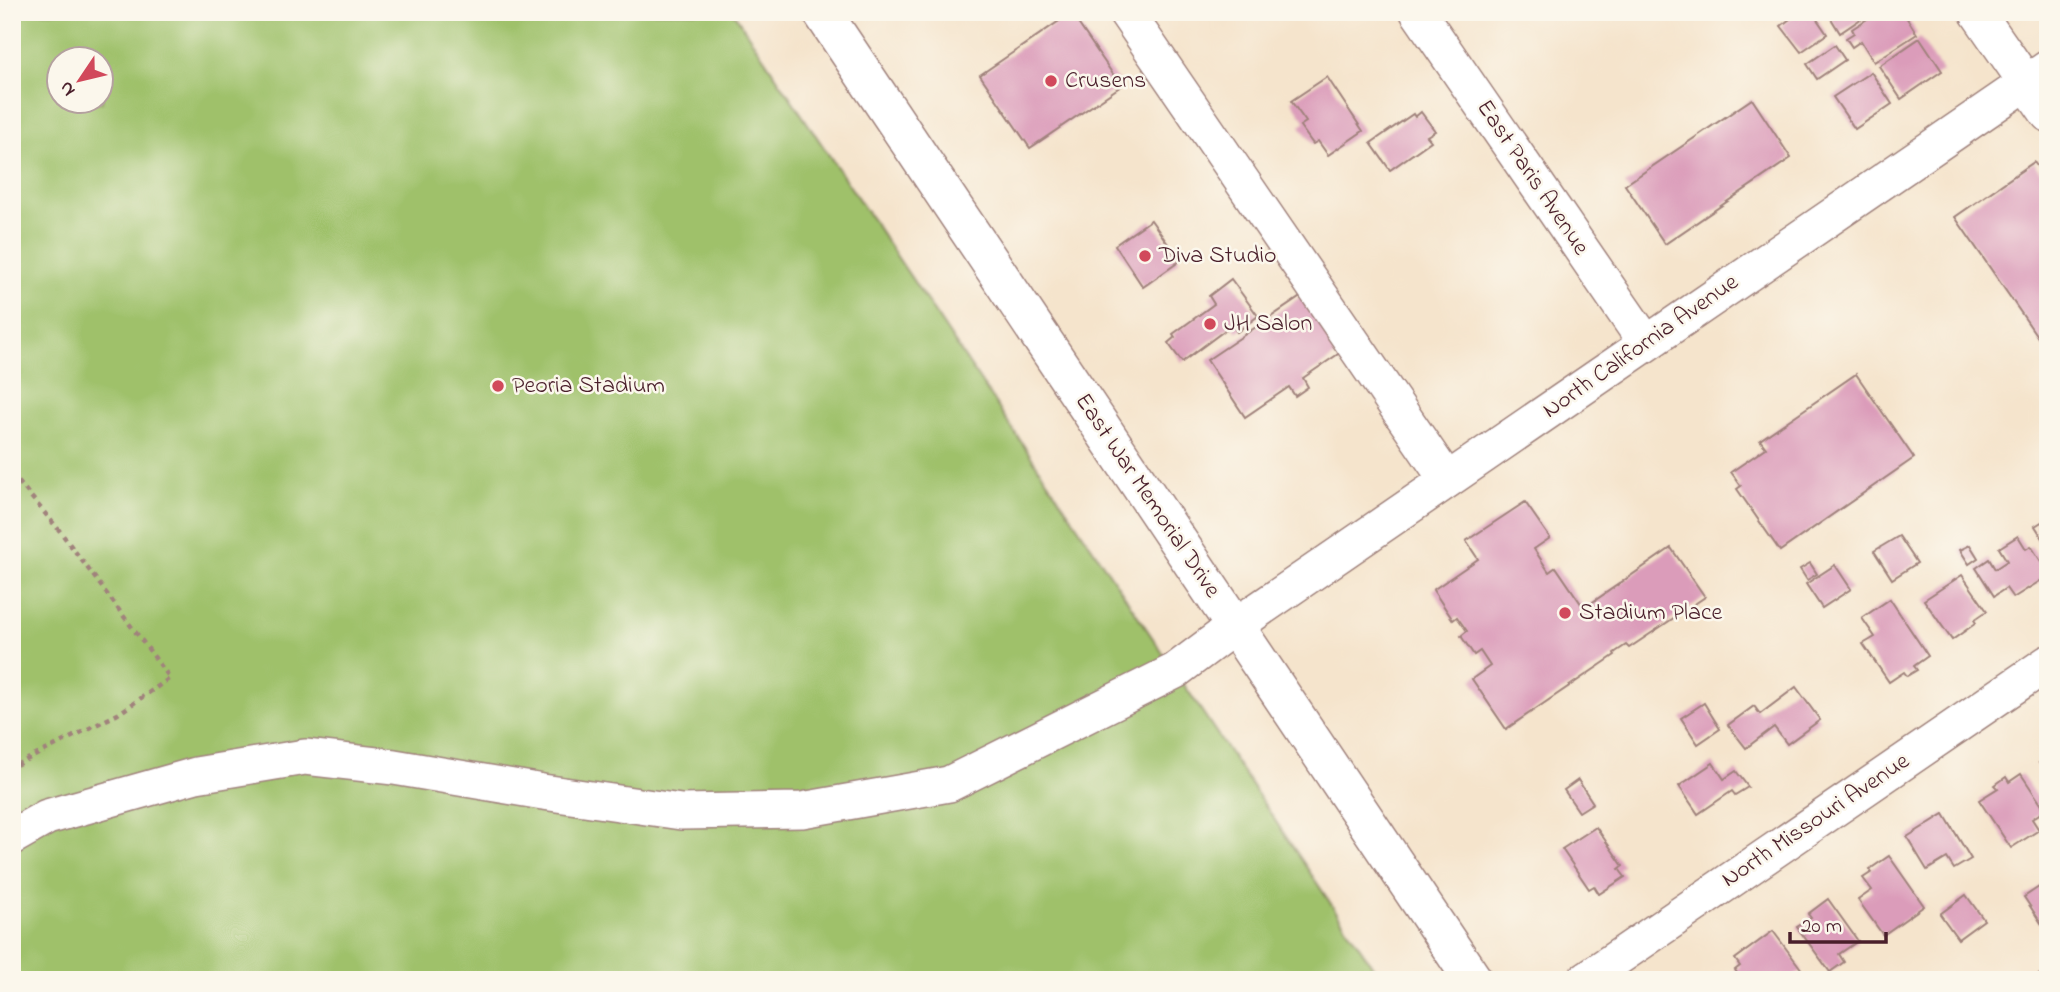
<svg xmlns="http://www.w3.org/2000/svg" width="2060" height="992" font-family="'Indie Flower',sans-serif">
<rect width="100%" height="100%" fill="#fbf7ec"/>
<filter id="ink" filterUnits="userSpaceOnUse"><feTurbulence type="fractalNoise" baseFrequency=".0143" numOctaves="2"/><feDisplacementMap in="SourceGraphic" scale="14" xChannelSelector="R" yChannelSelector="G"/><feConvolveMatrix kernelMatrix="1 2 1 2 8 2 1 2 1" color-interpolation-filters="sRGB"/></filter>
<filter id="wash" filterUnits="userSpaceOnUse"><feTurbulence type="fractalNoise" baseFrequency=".00686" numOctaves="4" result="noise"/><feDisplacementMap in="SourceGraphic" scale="28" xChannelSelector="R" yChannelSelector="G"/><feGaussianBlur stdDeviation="1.57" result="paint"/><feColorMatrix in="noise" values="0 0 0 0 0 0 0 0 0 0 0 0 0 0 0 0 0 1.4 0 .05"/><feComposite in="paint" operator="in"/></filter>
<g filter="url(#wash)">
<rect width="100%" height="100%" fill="#f5e4cc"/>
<!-- green -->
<path fill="#9fc16a" stroke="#74704a" stroke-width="2" fill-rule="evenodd" d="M12,12H733L1382,980H12ZM60,60H102V102H60Z"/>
<g id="blocks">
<!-- building -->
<g fill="#db9cba">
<polygon points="1799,12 1812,12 1827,34 1801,52 1781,26"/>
<polygon points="1827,12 1871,12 1840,33"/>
<polygon points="1878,12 1903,12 1917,34 1874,62 1861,41 1852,47 1846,38 1854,33 1852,29"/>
<polygon points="1071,13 1121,86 1030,148 980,75"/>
<polygon points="1920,38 1942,71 1901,99 1879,66"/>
<polygon points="1835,45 1845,60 1817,79 1807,64"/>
<polygon points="1871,72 1892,104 1855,129 1833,97"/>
<polygon points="1327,77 1363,131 1328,155 1318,141 1313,144 1300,126 1306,122 1291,101"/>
<polygon points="1752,99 1791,158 1665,244 1625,185"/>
<polygon points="1421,112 1435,131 1427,136 1431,141 1390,170 1371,143 1413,114 1415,117"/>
<polygon points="2034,162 2048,181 2048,352 1955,217"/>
<polygon points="1151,220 1180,261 1143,287 1115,245"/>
<polygon points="1231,279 1258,316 1237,332 1232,325 1182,362 1168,343 1175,337 1173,334 1214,304 1209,296"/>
<polygon points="1305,294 1344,350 1303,378 1308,387 1295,396 1289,387 1245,417 1207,360"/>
<polygon points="1856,374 1914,458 1780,551 1737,489 1741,486 1731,472 1766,448 1760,440"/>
<polygon points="1525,502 1550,538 1534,549 1549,572 1556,567 1584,608 1671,548 1705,597 1629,648 1626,645 1614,653 1615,655 1506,729 1472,679 1490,666 1480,651 1474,655 1461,636 1467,631 1457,617 1453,620 1433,590 1478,559 1466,541"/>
<polygon points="2048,518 2048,537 2044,540 2035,526"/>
<polygon points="1899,536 1917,563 1892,579 1874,551"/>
<polygon points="2018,536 2026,549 2031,546 2048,572 2048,576 2013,598 2006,588 1994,596 1976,568 1989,559 1995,569 2007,561 1999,548"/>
<polygon points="1970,545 1978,558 1969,564 1960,550"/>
<polygon points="1810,563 1817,574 1807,580 1800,569"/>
<polygon points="1835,565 1851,589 1822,608 1806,584"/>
<polygon points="1962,575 1987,611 1974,620 1976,623 1952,640 1924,600"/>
<polygon points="1890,599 1928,656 1914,666 1917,670 1907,676 1904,672 1889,682 1863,644 1875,637 1862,618"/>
<polygon points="1796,687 1820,720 1787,744 1774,727 1746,748 1728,725 1754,706 1760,714"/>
<polygon points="1704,703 1720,729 1698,744 1681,718"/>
<polygon points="2048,757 2048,775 2039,763"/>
<polygon points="1713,763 1724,779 1736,771 1748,787 1735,795 1732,791 1698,814 1679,786"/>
<polygon points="2021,774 2045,810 2032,819 2039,830 2011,848 1979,800 1998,788 1995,785 2006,777 2009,782"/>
<polygon points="1578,780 1593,803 1579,812 1564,790"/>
<polygon points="1944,814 1971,859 1954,869 1947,858 1927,870 1907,837"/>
<polygon points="1596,827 1623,866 1619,869 1625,877 1599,894 1594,886 1589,889 1562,849"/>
<polygon points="1889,856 1924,906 1883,935 1858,900 1872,890 1863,878 1872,872 1870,869"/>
<polygon points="2048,881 2048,927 2045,929 2024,897"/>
<polygon points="1966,895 1984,920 1958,939 1940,914"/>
<polygon points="1828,899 1858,941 1839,954 1844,962 1830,972 1797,927 1811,918 1808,914"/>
<polygon points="1773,931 1802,970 1790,980 1742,980 1735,970 1740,966 1735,959"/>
<polygon points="2048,968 2048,980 2032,980"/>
</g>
</g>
</g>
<g filter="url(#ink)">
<use href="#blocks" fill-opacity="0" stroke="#a0827c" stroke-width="2"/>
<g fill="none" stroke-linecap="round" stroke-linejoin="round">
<defs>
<g id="minor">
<polyline points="1126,12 1447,480"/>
<polyline points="1418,12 1646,343"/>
<polyline points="1977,12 2048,114"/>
<polyline points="12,837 47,817 196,775 305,757 394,767 543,792 681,812 802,810 949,784 1175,671 1235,626 2048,68"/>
<polyline points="1585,980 2048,663"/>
</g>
<polyline id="highway" points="822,12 1473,980"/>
</defs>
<!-- minor casing -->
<use href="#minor" stroke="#a0827c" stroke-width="38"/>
<!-- highway casing -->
<use href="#highway" stroke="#a0827c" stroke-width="41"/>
<!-- path -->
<polyline stroke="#a0827c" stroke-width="4.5" stroke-dasharray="5 5" stroke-linecap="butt" points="12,474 59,530 170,678 118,714 12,767"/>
<!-- minor -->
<use href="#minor" stroke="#fff" stroke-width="35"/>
<!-- highway -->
<use href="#highway" stroke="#fff" stroke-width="38"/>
</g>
</g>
<!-- markers -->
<g fill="#d1495b" stroke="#fbf7ec" stroke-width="2.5">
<circle cx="1051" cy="81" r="7"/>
<circle cx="1145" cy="256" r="7"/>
<circle cx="1210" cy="324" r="7"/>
<circle cx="498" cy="386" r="7"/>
<circle cx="1565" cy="613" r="7"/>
</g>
<g text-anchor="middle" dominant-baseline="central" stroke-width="5" stroke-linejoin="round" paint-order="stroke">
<!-- poi labels -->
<g font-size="24" fill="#4a1f2b" stroke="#fbf7ec" text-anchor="start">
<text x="1065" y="81">Crusens</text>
<text x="1159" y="256">Diva Studio</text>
<text x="1224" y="324">JH Salon</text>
<text x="512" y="386">Peoria Stadium</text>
<text x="1579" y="613">Stadium Place</text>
</g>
<!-- street labels -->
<g font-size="24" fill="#4a1f2b" stroke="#fbf7ec">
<text transform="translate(1532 178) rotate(56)">East Paris Avenue</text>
<text transform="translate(1641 347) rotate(-35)">North California Avenue</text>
<text transform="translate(1147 496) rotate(56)">East War Memorial Drive</text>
<text transform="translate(1816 821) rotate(-34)">North Missouri Avenue</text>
</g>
</g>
<!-- margin -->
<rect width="2060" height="992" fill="none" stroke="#fbf7ec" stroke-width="42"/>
<!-- north arrow -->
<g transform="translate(80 80) rotate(235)"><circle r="33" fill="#fbf7ec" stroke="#b4a19f" stroke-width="2"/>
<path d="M0-5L12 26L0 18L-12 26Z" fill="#d1495b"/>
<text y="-10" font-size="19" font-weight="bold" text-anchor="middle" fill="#4a1f2b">N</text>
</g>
<!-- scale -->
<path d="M1790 932v10h96v-10" fill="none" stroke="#4a1f2b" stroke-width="3.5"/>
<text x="1801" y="932" font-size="21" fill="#4a1f2b" stroke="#fbf7ec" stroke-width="5" paint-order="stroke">20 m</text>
</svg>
